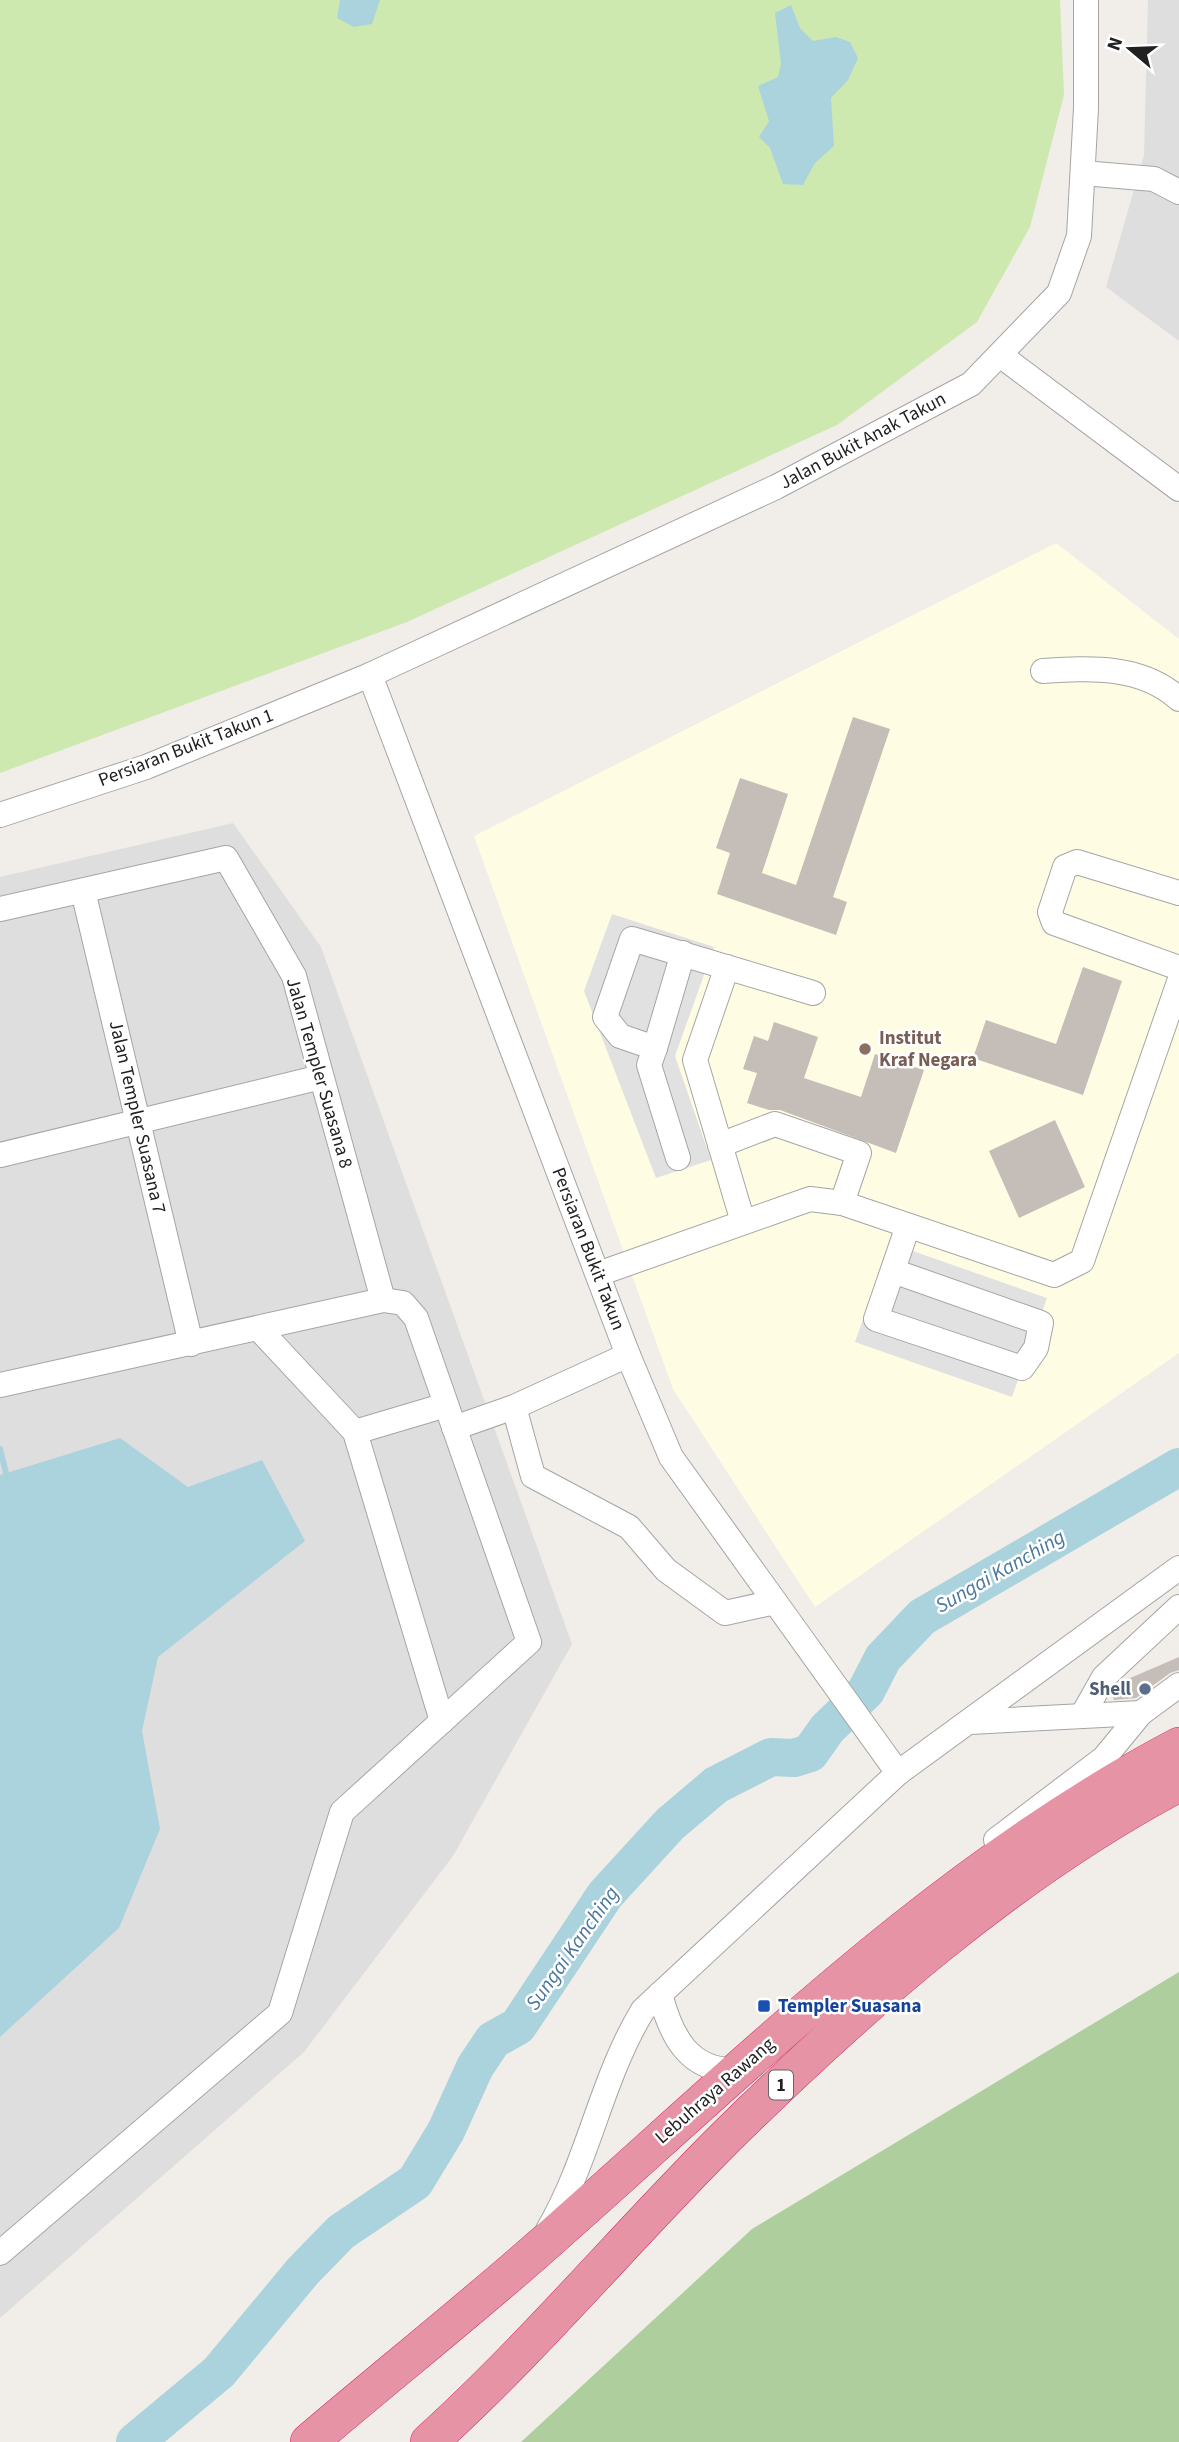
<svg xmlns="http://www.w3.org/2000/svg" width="1179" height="2442" font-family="'Source Sans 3',sans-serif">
<rect width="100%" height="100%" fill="#f1ede8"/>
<!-- residential -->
<g fill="#dfdede">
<polygon points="1148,0 1179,0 1179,341 1106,287 1144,155"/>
<polygon points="233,823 321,947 572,1644 453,1856 304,2052 0,2318 0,877"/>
</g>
<!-- education -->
<polygon fill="#fefde3" points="1056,543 1179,639 1179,1353 815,1607 673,1389 474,836"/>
<!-- grass -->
<polygon fill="#cee9b0" points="0,0 1060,0 1064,95 1030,227 977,322 837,425 407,622 0,773"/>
<!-- forest -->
<polygon fill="#aece9e" points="1179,1972 1179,2442 521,2442 752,2229"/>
<!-- parking -->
<g fill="#e1e1e1">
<polygon points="612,914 714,947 675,1056 711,1160 656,1178 584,991"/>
<polygon points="890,1243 1047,1298 1012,1397 855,1342"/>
</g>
<!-- water -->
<g fill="#aad3dd">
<polygon points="340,0 380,0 372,24 354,27 337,18"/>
<polygon points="791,5 800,28 813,41 836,37 850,42 858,58 848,80 831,98 834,146 815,163 803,185 783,184 770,148 759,137 769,121 758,86 778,77 781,64 775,13"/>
<polygon points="120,1438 188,1487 262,1460 305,1541 158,1657 142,1731 160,1829 119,1928 0,2037 0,1475"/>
</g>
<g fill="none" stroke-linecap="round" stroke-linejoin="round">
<!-- stream -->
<polyline stroke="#aad3dd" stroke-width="6" points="0,1449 6,1473 0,1493"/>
<!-- river -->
<polyline stroke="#aad3dd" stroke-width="38" points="135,2442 219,2372 303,2271 341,2232 415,2182 446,2131 475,2067 493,2040 518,2026 605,1895 670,1824 716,1785 771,1757 794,1758 810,1753 827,1729 866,1691 883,1658 922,1617 1179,1467"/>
</g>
<!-- building -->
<g fill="#c5bdb7">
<polygon points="853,717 890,729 833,897 847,902 836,935 717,894 730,853 716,848 740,778 788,794 762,873 796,885"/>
<polygon points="1083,967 1122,981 1083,1095 973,1058 986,1020 1056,1044"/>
<polygon points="774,1022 818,1037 804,1078 861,1097 875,1054 924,1070 896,1153 780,1110 769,1110 747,1103 757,1073 743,1069 754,1036 768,1041"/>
<polygon points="1055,1120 1085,1187 1019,1218 989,1151"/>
<polygon points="1179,1657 1179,1670 1170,1673 1136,1698 1114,1700 1112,1694 1121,1682"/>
</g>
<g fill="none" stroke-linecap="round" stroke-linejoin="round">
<defs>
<g id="minor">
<polyline points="1083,173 1154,179 1179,192"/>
<polyline points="1000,355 1179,489"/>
<path d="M1043,671C1091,668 1141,665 1179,699"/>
<polyline points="370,675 628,1355 671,1457 898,1773"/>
<polyline points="0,815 146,767 370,675 776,487 971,384 1059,293 1079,236 1086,108 1086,0"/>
<polyline points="83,891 191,1344"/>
<polyline points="1179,893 1077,862 1065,867 1050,912 1054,923 1179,968"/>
<polyline points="0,909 226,858 294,976 383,1300"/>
<polyline points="683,953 655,1048 620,1036 605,1017 632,939 813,993"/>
<polyline points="727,967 695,1060 743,1222"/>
<polyline points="655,1048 649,1065 678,1158"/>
<polyline points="720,1145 775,1124 859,1153 842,1203"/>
<polyline points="0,1155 321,1077"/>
<polyline points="893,1271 1041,1323 1036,1348 1022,1368 876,1319 908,1226"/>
<polyline points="598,1274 810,1199 842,1203 1054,1275 1082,1261 1179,982"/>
<polyline points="258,1328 355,1432 442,1721"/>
<polyline points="0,1385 383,1300 403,1303 416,1318 529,1642 342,1812 280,2013 0,2253"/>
<polyline points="514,1407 533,1476 629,1527 666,1570 725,1613 775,1602"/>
<polyline points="454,1428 514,1407 628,1355"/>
<polyline points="355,1432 446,1405"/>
<polyline points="1082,1716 1104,1677 1179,1607"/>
<polyline points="970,1722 1141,1713"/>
<polyline points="996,1840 1104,1758 1141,1713 1179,1685"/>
<path d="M660,1994C671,2036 689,2073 739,2070"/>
<path d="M548,2230C589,2160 601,2079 643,2010L898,1773L1179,1568"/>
</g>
<g id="highway">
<path d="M309,2442C384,2378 462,2316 536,2251C740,2072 937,1873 1179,1746"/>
<path d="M429,2442C533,2348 624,2239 723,2140C859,2006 1009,1873 1179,1783"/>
</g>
</defs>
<!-- minor casing -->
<use href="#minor" stroke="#a5a5a5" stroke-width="26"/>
<!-- highway casing -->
<use href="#highway" stroke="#d62e6d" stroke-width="38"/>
<!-- minor -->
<use href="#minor" stroke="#fff" stroke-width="24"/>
<!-- highway -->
<use href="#highway" stroke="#e593a5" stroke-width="37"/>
</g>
<!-- markers -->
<circle fill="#8d6e63" stroke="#fff" stroke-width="2.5" cx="865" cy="1049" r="7"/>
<circle fill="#5c6f8a" stroke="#fff" stroke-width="2.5" cx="1145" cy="1689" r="7"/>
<rect fill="#1a4fb4" stroke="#fff" stroke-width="2.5" x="757" y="1999" width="14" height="14" rx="3.5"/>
<g text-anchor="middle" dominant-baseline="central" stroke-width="5" stroke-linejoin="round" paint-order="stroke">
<!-- shield labels -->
<rect fill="#fff" stroke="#646464" stroke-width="2" x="769" y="2070.5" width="24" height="29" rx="5"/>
<g font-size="18" font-weight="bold" fill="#212121">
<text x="781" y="2085">1</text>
</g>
<!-- street labels -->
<g font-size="19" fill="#212121" stroke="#fff">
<text transform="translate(863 441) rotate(-28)">Jalan Bukit Anak Takun</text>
<text transform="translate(186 748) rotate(-21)">Persiaran Bukit Takun 1</text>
<text transform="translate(319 1073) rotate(74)">Jalan Templer Suasana 8</text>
<text transform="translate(137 1117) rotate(77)">Jalan Templer Suasana 7</text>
<text transform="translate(588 1249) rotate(69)">Persiaran Bukit Takun</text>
<text transform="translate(715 2091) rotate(-41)">Lebuhraya Rawang</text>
</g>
<!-- education labels -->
<g font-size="19" font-weight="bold" fill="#785e54" stroke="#fff" text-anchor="start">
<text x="879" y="1038">Institut<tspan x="879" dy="22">Kraf Negara</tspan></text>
</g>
<!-- service labels -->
<g font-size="19" font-weight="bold" fill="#4e5e75" stroke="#fff" text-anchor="end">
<text x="1131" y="1689">Shell</text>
</g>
<!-- transit labels -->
<g font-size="19" font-weight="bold" fill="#164399" stroke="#fff" text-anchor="start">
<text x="778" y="2006">Templer Suasana</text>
</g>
<!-- water labels -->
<g font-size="21" font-style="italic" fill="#49779e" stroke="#fff">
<text transform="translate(1000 1571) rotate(-30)">Sungai Kanching</text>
<text transform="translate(572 1948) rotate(-55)">Sungai Kanching</text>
</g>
</g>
<!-- north arrow -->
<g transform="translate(1130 49) rotate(289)" stroke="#ffffff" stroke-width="5" paint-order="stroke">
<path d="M0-5L12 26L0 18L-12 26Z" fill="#212121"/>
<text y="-10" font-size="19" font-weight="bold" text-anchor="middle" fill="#212121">N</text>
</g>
</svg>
